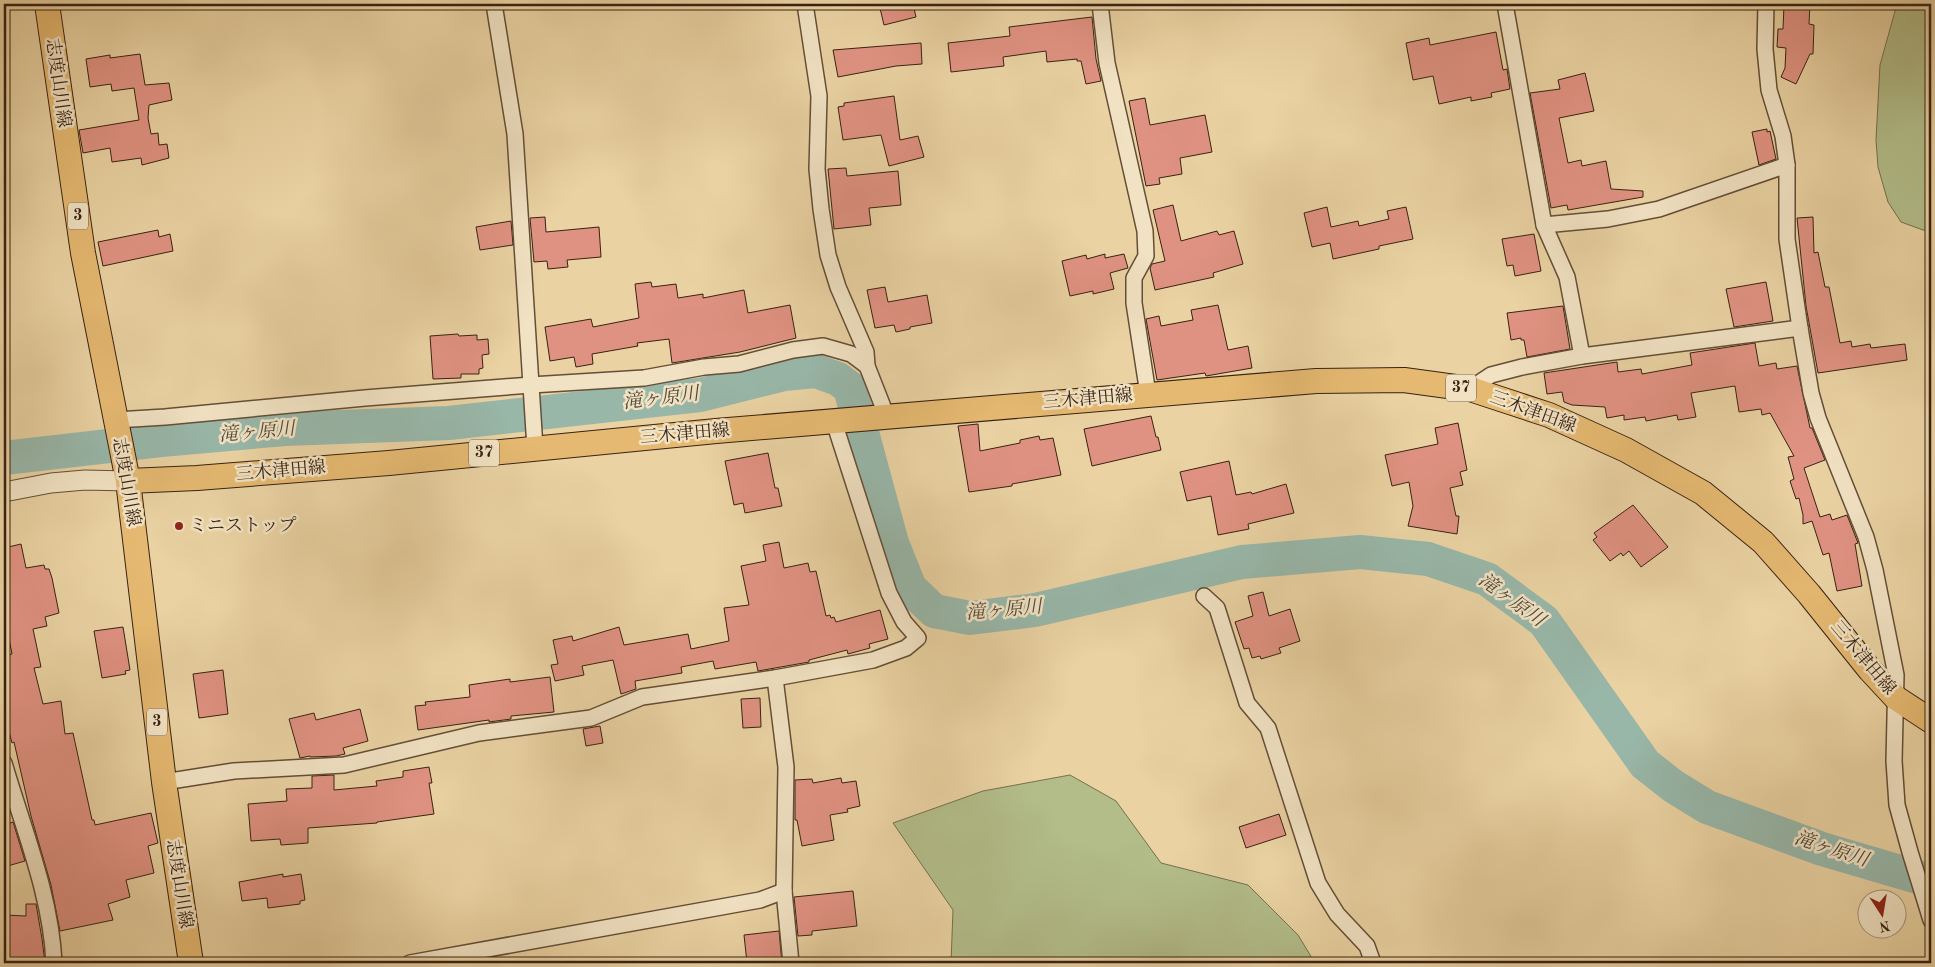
<svg xmlns="http://www.w3.org/2000/svg" width="1935" height="967" font-family="'Old Standard TT','Noto Serif JP',serif">
<rect width="100%" height="100%" fill="#ead2a2"/>
<filter id="stains"><feTurbulence type="fractalNoise" baseFrequency=".004" numOctaves="4"/><feColorMatrix values="0 0 0 0 .2 0 0 0 0 .09 0 0 0 0 .02 0 0 0 .5 -.17"/></filter>
<radialGradient id="worn" r=".72"><stop offset=".6" stop-color="#630" stop-opacity="0"/><stop offset="1" stop-color="#630" stop-opacity=".3"/></radialGradient>
<!-- green -->
<g fill="#b2bd89" stroke="#75704e">
<polygon points="1897,4 1931,4 1931,231 1923,230 1901,222 1888,202 1878,167 1876,140 1880,65"/>
<polygon points="1070,775 1116,801 1161,863 1248,885 1298,935 1315,963 951,963 953,910 893,823 983,791"/>
</g>
<g fill="none" stroke-linecap="round" stroke-linejoin="round">
<!-- river -->
<polyline stroke="#98b7a9" stroke-width="34" points="4,458 161,440 285,429 449,423 700,395 784,374 816,371 838,379 850,388 892,543 910,588 934,611 970,618 1035,610 1242,562 1360,552 1428,559 1487,579 1544,621 1645,764 1673,786 1707,807 1822,849 1931,881"/>
</g>
<!-- building -->
<g fill="#e09282" stroke="#382213">
<polygon points="879,4 913,4 916,17 884,25"/>
<polygon points="1788,4 1810,4 1809,24 1814,25 1813,54 1810,54 1796,84 1781,77 1785,68 1786,48 1777,47 1778,29 1783,29 1784,5"/>
<polygon points="1092,17 1096,59 1101,81 1086,84 1081,61 1077,61 1077,59 1047,62 1046,51 1003,57 1004,66 951,72 948,43 1010,36 1009,27"/>
<polygon points="1496,32 1503,70 1507,69 1510,89 1491,93 1492,97 1471,101 1471,97 1439,104 1433,76 1413,80 1406,43 1429,38 1430,45"/>
<polygon points="921,43 922,64 896,66 838,77 833,50"/>
<polygon points="140,54 145,85 169,83 172,100 149,105 148,118 151,134 158,133 159,145 167,144 169,158 142,165 141,158 112,162 110,148 83,153 79,130 139,120 134,88 112,91 111,84 90,87 86,59 110,55 110,58"/>
<polygon points="1585,73 1594,111 1559,118 1568,163 1581,160 1582,166 1606,161 1611,189 1643,191 1643,197 1568,210 1567,205 1551,208 1530,93 1560,89 1558,80"/>
<polygon points="894,96 900,140 918,136 924,157 889,166 881,135 843,140 838,107 844,106 844,103"/>
<polygon points="1145,98 1150,125 1205,115 1212,152 1180,158 1182,174 1159,178 1160,184 1146,186 1129,101"/>
<polygon points="1767,129 1767,132 1770,131 1776,159 1759,165 1752,132"/>
<polygon points="846,168 847,176 898,171 901,205 869,208 871,225 834,229 828,169"/>
<polygon points="1173,205 1181,241 1217,231 1219,235 1234,231 1243,264 1213,273 1214,277 1155,290 1150,268 1152,264 1165,261 1153,210"/>
<polygon points="1327,207 1331,227 1358,221 1359,226 1389,219 1387,211 1406,207 1413,239 1379,246 1379,249 1333,259 1330,243 1312,247 1304,213"/>
<polygon points="545,217 546,232 599,227 601,257 567,260 568,267 548,269 547,261 534,262 530,218"/>
<polygon points="1813,217 1814,253 1818,252 1825,287 1829,287 1840,343 1851,341 1852,347 1870,344 1871,348 1905,344 1907,360 1818,373 1806,306 1797,218"/>
<polygon points="511,221 513,245 480,250 476,227"/>
<polygon points="158,230 159,237 170,234 173,251 103,266 98,242"/>
<polygon points="1534,234 1541,271 1515,276 1513,265 1507,266 1502,239"/>
<polygon points="1105,254 1105,258 1124,254 1128,268 1110,273 1114,289 1093,294 1093,291 1070,296 1062,261 1086,255 1087,259"/>
<polygon points="651,282 652,287 676,284 678,298 703,294 703,298 744,290 748,313 790,305 796,338 740,352 672,363 669,339 637,343 638,346 592,354 593,364 576,367 574,357 550,361 545,327 591,319 593,327 639,318 635,284"/>
<polygon points="1766,282 1773,321 1734,327 1726,289"/>
<polygon points="885,287 888,302 927,295 932,323 910,327 910,329 896,332 894,325 875,328 867,290"/>
<polygon points="1218,305 1228,350 1248,346 1252,368 1206,376 1205,373 1157,380 1146,319 1159,316 1161,326 1193,320 1191,310"/>
<polygon points="1563,306 1570,349 1527,357 1524,340 1521,340 1521,338 1511,340 1507,313"/>
<polygon points="458,334 459,336 477,335 477,340 488,339 489,354 482,355 483,368 479,369 479,374 461,374 461,378 433,379 430,336"/>
<polygon points="1755,343 1759,366 1776,363 1777,369 1797,366 1810,428 1812,428 1825,460 1804,468 1820,517 1830,514 1832,520 1847,515 1858,543 1855,544 1862,586 1837,591 1829,553 1823,555 1812,521 1803,524 1803,515 1799,498 1796,499 1790,481 1794,479 1788,457 1794,456 1770,413 1762,415 1761,409 1739,412 1735,386 1691,393 1696,417 1678,420 1677,415 1646,421 1645,417 1624,420 1624,415 1607,418 1605,407 1572,405 1564,402 1562,392 1547,394 1544,373 1617,362 1618,372 1641,369 1642,374 1692,365 1690,353"/>
<polygon points="1151,416 1156,437 1158,437 1161,450 1092,466 1084,429"/>
<polygon points="1458,423 1467,470 1460,472 1463,485 1450,488 1456,516 1459,516 1457,534 1408,526 1413,506 1409,482 1392,486 1385,455 1438,444 1435,428"/>
<polygon points="978,424 980,451 1020,443 1020,440 1039,436 1040,440 1053,438 1061,475 1012,484 1012,486 969,492 958,426"/>
<polygon points="768,453 775,488 778,488 782,506 745,513 743,503 734,505 725,461"/>
<polygon points="1229,461 1236,495 1251,492 1252,494 1286,484 1294,513 1248,524 1249,529 1218,535 1211,496 1187,501 1180,472"/>
<polygon points="1633,505 1668,547 1641,567 1629,551 1623,556 1621,553 1610,561 1593,540 1597,537 1594,533"/>
<polygon points="779,542 784,568 808,563 810,572 816,571 826,616 830,615 831,618 834,617 836,622 880,610 888,639 869,644 870,648 848,654 847,650 809,660 809,662 758,671 756,662 715,669 713,661 681,667 682,673 635,681 636,689 621,694 613,660 582,666 584,675 555,681 551,665 558,664 553,640 572,636 573,641 619,627 624,645 688,634 691,649 729,641 724,608 749,605 741,566 766,561 763,545"/>
<polygon points="21,544 26,568 44,565 45,569 49,569 52,578 59,613 45,617 47,626 33,629 41,667 34,668 43,704 61,701 65,734 73,733 92,820 94,820 95,825 151,813 158,843 148,846 154,873 126,880 130,897 108,904 113,920 60,931 51,885 31,816 14,742 12,743 4,712 4,656 12,654 4,613 4,548"/>
<polygon points="1263,592 1269,616 1290,609 1300,641 1279,648 1281,653 1261,659 1260,656 1252,658 1249,648 1244,649 1235,622 1253,616 1248,596"/>
<polygon points="123,627 130,670 125,671 126,674 102,678 94,631"/>
<polygon points="223,670 228,714 199,718 193,674"/>
<polygon points="550,677 554,712 511,716 511,719 489,722 489,720 418,730 415,706 426,705 425,702 470,697 469,685 510,679 510,682"/>
<polygon points="760,698 761,727 743,728 741,699"/>
<polygon points="360,709 368,741 343,748 345,754 336,756 310,757 310,756 300,758 289,719 314,713 316,720"/>
<polygon points="600,726 603,743 586,746 583,729"/>
<polygon points="429,767 432,783 429,783 434,814 377,822 377,823 308,828 308,843 281,845 280,839 251,841 248,804 287,801 286,789 312,788 312,776 334,775 334,790 377,786 376,781 403,777 403,771"/>
<polygon points="841,778 842,783 856,781 860,806 847,809 848,812 830,815 834,840 802,846 797,820 795,820 795,780 812,779 813,783"/>
<polygon points="1279,814 1286,835 1246,848 1239,827"/>
<polygon points="13,822 25,861 4,867 4,825"/>
<polygon points="283,874 283,877 301,874 305,900 300,901 300,904 268,908 267,898 242,901 239,882"/>
<polygon points="853,891 857,926 812,931 812,935 798,936 794,897"/>
<polygon points="26,904 36,904 42,939 45,963 4,960 4,915 26,916"/>
<polygon points="779,931 782,963 747,963 744,935"/>
</g>
<g fill="none" stroke-linecap="round" stroke-linejoin="round">
<defs>
<g id="minor">
<polyline points="494,4 515,134 535,448"/>
<polyline points="805,4 819,96 817,169 821,209 828,255 838,287 866,352 867,366"/>
<polyline points="1100,4 1107,63 1145,231 1146,256 1134,278 1134,303 1148,394"/>
<polyline points="1505,4 1544,225 1567,277 1582,356"/>
<polyline points="1766,4 1765,49 1769,90 1783,136 1787,165"/>
<polyline points="1544,225 1608,219 1659,209 1787,165 1787,239 1800,328 1811,393 1818,418 1866,537 1875,570 1896,675 1894,761 1897,805 1910,852 1931,920"/>
<polyline points="1470,389 1491,375 1522,367 1582,356 1800,328"/>
<polyline points="116,420 165,417 365,398 531,385 644,378 704,367 739,364 793,350 823,346 851,354 867,366 887,417"/>
<polyline points="1204,596 1217,608 1247,703 1268,728 1318,883 1337,914 1367,946 1373,963"/>
<polyline points="775,678 786,767 784,891 791,963"/>
<path d="M4,763C23,828 51,895 54,963"/>
<polyline points="164,782 234,771 344,765 479,733 591,718 642,697 775,678 873,660 906,648 918,638 904,622 889,593 834,422"/>
<polyline points="410,963 760,900 784,891"/>
</g>
<polyline id="tertiary" points="4,492 51,483 85,480 128,481"/>
<g id="primary">
<polyline points="47,4 83,253 128,481 164,782 191,963"/>
<polyline points="128,481 197,478 389,463 716,431 1316,381 1404,380 1470,389 1549,415 1626,450 1703,493 1763,542 1809,594 1870,670 1896,698 1931,721"/>
</g>
</defs>
<!-- minor casing -->
<use href="#minor" stroke="#644e37" stroke-width="18"/>
<!-- tertiary casing -->
<use href="#tertiary" stroke="#644e37" stroke-width="21"/>
<!-- primary casing -->
<use href="#primary" stroke="#382213" stroke-width="26"/>
<!-- minor -->
<use href="#minor" stroke="#f1e2c3" stroke-width="15"/>
<!-- tertiary -->
<use href="#tertiary" stroke="#f1e2c3" stroke-width="19"/>
<!-- primary -->
<use href="#primary" stroke="#e5b971" stroke-width="24"/>
</g>
<!-- markers -->
<circle fill="#8f2418" stroke="#f1e2c3" stroke-width="2" cx="179" cy="526" r="5"/>
<g text-anchor="middle" dominant-baseline="central" stroke-width="5" stroke-linejoin="round" paint-order="stroke">
<!-- shield labels -->
<g fill="#f1e2c3" stroke="#705c48" stroke-width="1">
<rect x="68" y="202.5" width="20" height="27" rx="4"/>
<rect x="1446" y="374.5" width="30" height="27" rx="4"/>
<rect x="469" y="439.5" width="30" height="27" rx="4"/>
<rect x="147" y="708.5" width="20" height="27" rx="4"/>
</g>
<g font-size="16" font-weight="bold" fill="#382213">
<text x="78" y="216">3</text>
<text x="1461" y="388">37</text>
<text x="484" y="453">37</text>
<text x="157" y="722">3</text>
</g>
<!-- street labels -->
<g font-size="18" fill="#382213" stroke="#f1e2c3">
<text transform="translate(58 83) rotate(82)">志度山川線</text>
<text transform="translate(1088 399) rotate(-5)">三木津田線</text>
<text transform="translate(1533 412) rotate(20)">三木津田線</text>
<text transform="translate(685 434) rotate(-5)">三木津田線</text>
<text transform="translate(281 471) rotate(-5)">三木津田線</text>
<text transform="translate(126 482) rotate(80)">志度山川線</text>
<text transform="translate(1863 658) rotate(50)">三木津田線</text>
<text transform="translate(179 884) rotate(81)">志度山川線</text>
</g>
<!-- poi labels -->
<g font-size="18" fill="#382213" stroke="#f1e2c3" text-anchor="start">
<text x="189" y="526">ミニストップ</text>
</g>
<!-- water labels -->
<g font-size="19" font-style="italic" fill="#504738" stroke="#f1e2c3">
<text transform="translate(661 399) rotate(-7)">滝ヶ原川</text>
<text transform="translate(257 433) rotate(-5)">滝ヶ原川</text>
<text transform="translate(1511 601) rotate(36)">滝ヶ原川</text>
<text transform="translate(1004 611) rotate(-5)">滝ヶ原川</text>
<text transform="translate(1831 850) rotate(18)">滝ヶ原川</text>
</g>
</g>
<!-- margin -->
<rect width="1935" height="967" fill="none" stroke="#ead2a2" stroke-width="20"/>
<rect x="5" y="5" width="1925" height="957" fill="none" stroke="#382213" stroke-width="2.5"/>
<rect x="10" y="10" width="1915" height="947" fill="none" stroke="#382213"/>
<!-- north arrow -->
<g transform="translate(1882 914) rotate(168)"><circle r="24" fill="#f1e2c3" stroke="#a7957d"/>
<path d="M0-4L9 19L0 12L-9 19Z" fill="#8f2418"/>
<text y="-8" font-size="14" font-weight="bold" text-anchor="middle" fill="#382213">N</text>
</g>
<rect width="100%" height="100%" filter="url(#stains)"/>
<rect width="100%" height="100%" fill="url(#worn)"/>
</svg>
